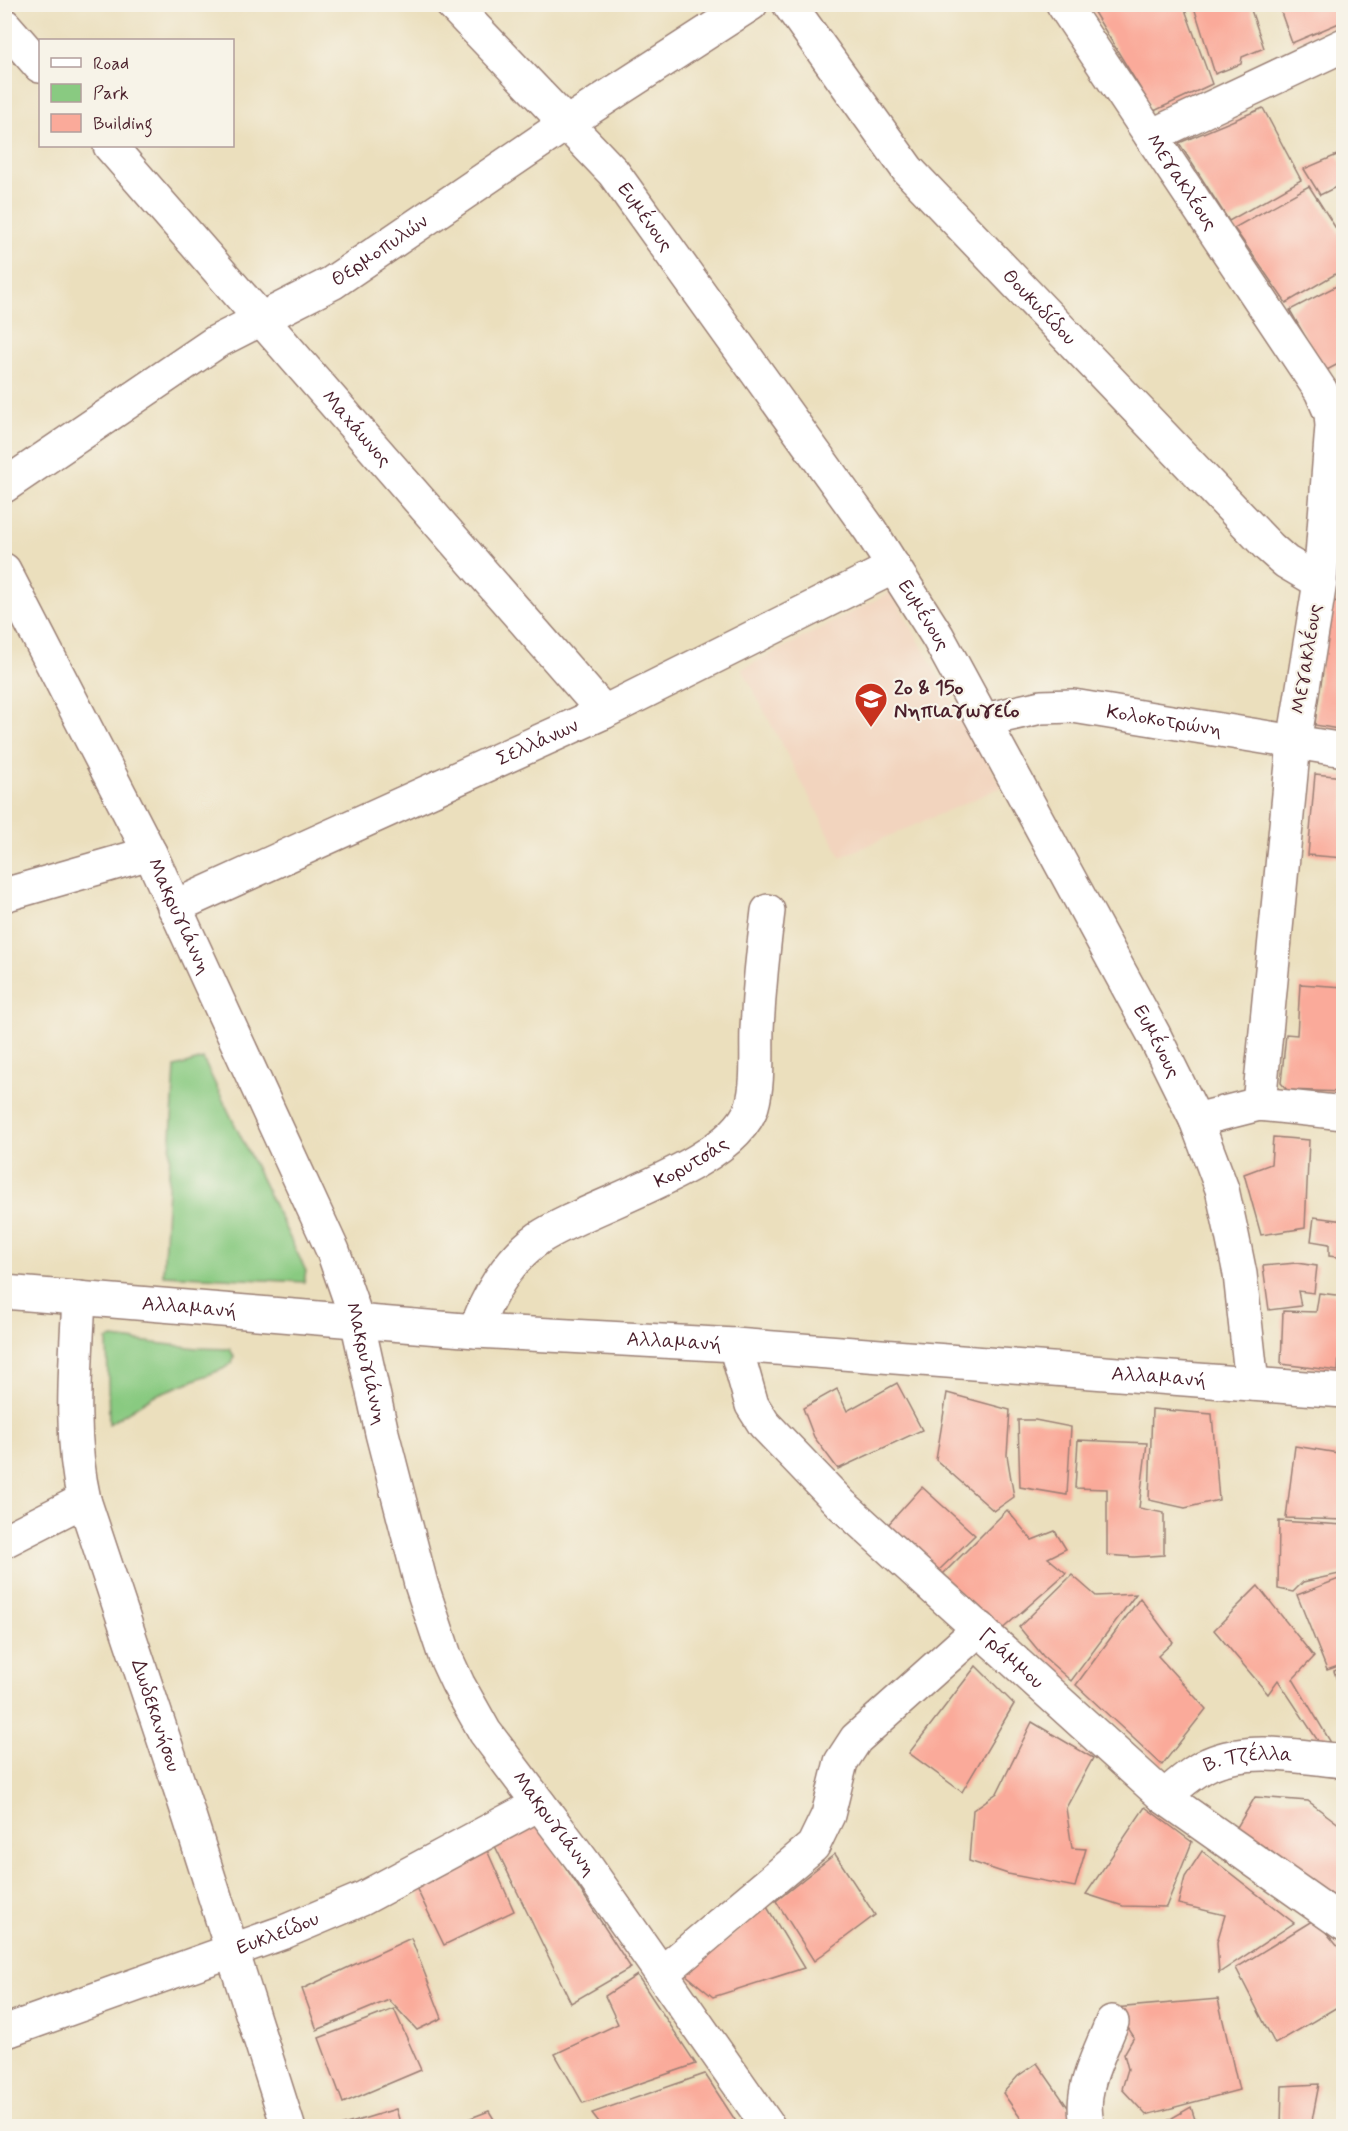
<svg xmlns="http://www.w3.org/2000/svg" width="1348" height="2131" font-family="Mynerve,sans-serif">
<rect width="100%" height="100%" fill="#f7f3e8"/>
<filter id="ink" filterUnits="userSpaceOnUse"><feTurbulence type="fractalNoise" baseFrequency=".0167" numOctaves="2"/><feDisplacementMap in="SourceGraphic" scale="12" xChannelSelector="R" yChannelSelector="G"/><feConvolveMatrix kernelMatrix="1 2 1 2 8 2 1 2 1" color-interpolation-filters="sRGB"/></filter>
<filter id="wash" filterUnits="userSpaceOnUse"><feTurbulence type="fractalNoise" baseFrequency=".008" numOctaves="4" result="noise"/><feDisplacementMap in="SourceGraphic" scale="24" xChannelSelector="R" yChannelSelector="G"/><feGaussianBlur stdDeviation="1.35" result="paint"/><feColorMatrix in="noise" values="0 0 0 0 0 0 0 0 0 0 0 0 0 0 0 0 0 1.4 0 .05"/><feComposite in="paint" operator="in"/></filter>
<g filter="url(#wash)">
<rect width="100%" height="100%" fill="#ebdfbd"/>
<!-- built -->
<polygon fill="#f2d4be" points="891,592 1002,787 841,857 742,669"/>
<!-- green -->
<g fill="#89ca81" stroke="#6a7456" stroke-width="1.5">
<polygon points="203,1059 306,1271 304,1282 163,1275 175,1067"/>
<polygon points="113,1338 197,1348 230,1349 234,1357 232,1363 223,1369 153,1396 109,1424 107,1340"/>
</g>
<g id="blocks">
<!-- building -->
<g fill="#faaa9a">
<polygon points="1089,4 1183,4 1212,84 1154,111"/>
<polygon points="1193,4 1249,4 1264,48 1242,57 1241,64 1215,74"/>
<polygon points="1278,4 1344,4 1344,21 1292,43"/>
<polygon points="1263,108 1301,180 1229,221 1179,143"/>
<polygon points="1337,155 1344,168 1344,183 1320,195 1304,169"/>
<polygon points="1309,186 1344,241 1344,269 1286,303 1234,228"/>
<polygon points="1344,282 1344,361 1325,371 1290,310"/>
<polygon points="1344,450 1344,582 1334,585"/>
<polygon points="1344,600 1344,730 1315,725 1327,603"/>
<polygon points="1315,774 1344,777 1344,858 1308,855"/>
<polygon points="1300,984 1344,987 1344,1092 1287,1090 1281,1083 1286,1034 1297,1035"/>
<polygon points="1273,1137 1309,1140 1305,1228 1261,1235 1244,1174 1271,1164"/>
<polygon points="1314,1217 1344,1221 1344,1258 1329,1256 1329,1244 1311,1241"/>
<polygon points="1296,1263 1317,1266 1314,1293 1298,1291 1301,1306 1269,1310 1263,1266"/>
<polygon points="1319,1293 1344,1296 1344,1355 1339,1355 1338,1371 1281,1364 1283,1311 1316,1312"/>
<polygon points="897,1383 922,1430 838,1469 814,1437 803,1408 837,1389 847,1411"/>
<polygon points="947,1393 1010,1410 1007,1455 1014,1497 994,1511 936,1460"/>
<polygon points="1152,1409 1212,1414 1219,1500 1185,1508 1149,1500"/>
<polygon points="1018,1420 1035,1420 1071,1427 1067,1495 1020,1487"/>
<polygon points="1078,1440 1147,1443 1139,1508 1164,1513 1164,1555 1134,1557 1107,1555 1107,1489 1075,1488"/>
<polygon points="1295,1446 1344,1454 1344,1520 1286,1518"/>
<polygon points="922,1487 975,1535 936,1573 885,1528"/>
<polygon points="1007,1510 1032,1540 1055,1531 1066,1549 1048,1558 1066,1573 999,1632 941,1576"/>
<polygon points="1279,1521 1344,1525 1344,1573 1303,1582 1293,1592 1278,1589"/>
<polygon points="1072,1575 1096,1596 1136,1594 1071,1681 1043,1656 1019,1627"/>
<polygon points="1344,1577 1344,1664 1327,1670 1297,1595"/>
<polygon points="1258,1586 1314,1657 1293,1679 1333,1746 1322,1747 1278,1680 1268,1694 1214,1630"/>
<polygon points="1140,1598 1173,1642 1158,1656 1206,1709 1162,1765 1076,1685"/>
<polygon points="976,1666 1014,1704 962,1792 909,1753"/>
<polygon points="1344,1667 1344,1699 1343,1699 1334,1671"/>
<polygon points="1032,1722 1093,1758 1066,1808 1072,1848 1086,1849 1075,1887 1008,1874 969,1861 973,1810 997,1793"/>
<polygon points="1255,1797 1308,1801 1344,1828 1344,1908 1230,1839"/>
<polygon points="1145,1807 1192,1842 1166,1907 1123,1906 1086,1894"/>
<polygon points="535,1820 631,1968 571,2003 495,1846"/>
<polygon points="486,1848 514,1911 444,1945 413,1881"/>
<polygon points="1202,1851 1294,1923 1219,1973 1217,1942 1225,1915 1178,1904 1185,1877"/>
<polygon points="835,1854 875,1915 814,1961 776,1901"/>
<polygon points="767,1907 804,1968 713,1997 685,1974"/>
<polygon points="1315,1919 1344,1954 1344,2003 1275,2044 1236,1968"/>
<polygon points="411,1938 442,2018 417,2030 389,2000 317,2030 302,1989"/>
<polygon points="637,1975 696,2064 583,2103 555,2054 618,2024 605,1996"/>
<polygon points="1218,1999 1239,2090 1146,2115 1122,2089 1128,2069 1124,2054 1134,2037 1115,2008"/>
<polygon points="394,2009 421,2070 343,2103 319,2038"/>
<polygon points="1037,2063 1074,2116 1062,2126 1041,2126 1037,2121 1026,2126 1003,2093 1018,2076"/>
<polygon points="705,2074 739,2126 602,2126 592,2113"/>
<polygon points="1319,2084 1311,2126 1281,2126 1282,2086"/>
<polygon points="1191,2107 1197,2126 1158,2126"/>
<polygon points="396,2109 401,2126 340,2126"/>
<polygon points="489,2111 498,2126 450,2126"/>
</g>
</g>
</g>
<g filter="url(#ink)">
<use href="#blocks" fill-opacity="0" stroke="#9a7f74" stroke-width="1.5"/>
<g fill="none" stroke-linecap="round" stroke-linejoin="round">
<defs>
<g id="minor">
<path id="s1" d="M452,4L613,172L870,530L938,637L1153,1033L1196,1120L1222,1189L1231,1230L1240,1274L1252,1384"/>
<path id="s2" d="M789,4L908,170L1269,547L1286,562L1320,582"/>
<path id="s3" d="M1063,4L1321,391L1331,414L1332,426L1320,582L1294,743L1259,1104"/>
<polyline points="4,25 40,66"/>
<polyline points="1151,136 1344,45"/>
<path id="s4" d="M110,146L604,712"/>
<path id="s5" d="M4,486L216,342L332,283L567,123L751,4"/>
<path id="s6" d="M4,570L150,853L333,1251L357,1320L382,1433L421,1584L445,1656L458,1684L485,1732L584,1863L768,2126"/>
<path id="s7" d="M985,720L1041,707L1073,706L1344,750"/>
<polyline points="4,895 150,853"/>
<path id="s8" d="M174,907L604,712L894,567"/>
<polyline points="1196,1120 1259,1104 1344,1113"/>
<path id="s9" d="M4,1292L476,1331L735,1345L1344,1391"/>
<path id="s10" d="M79,1298C76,1364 69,1434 84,1500L185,1803L288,2126"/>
<path id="s11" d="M476,1331C486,1297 509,1259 539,1238C590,1204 733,1166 752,1106C759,1082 756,1053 757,1029C759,989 763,950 768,911"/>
<path id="s12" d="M735,1345L752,1405L764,1424L841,1504L1164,1797L1344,1924"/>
<polyline points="4,1541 84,1500"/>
<path id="s13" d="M1164,1797C1178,1785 1192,1772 1209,1764C1250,1746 1301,1757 1344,1761"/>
<polyline points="662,1973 813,1846 828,1815 841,1762 856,1739 980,1628"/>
<path id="s14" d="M4,2032L284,1932L362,1899L539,1804"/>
<path d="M1088,2126C1077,2092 1100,2054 1112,2022"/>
</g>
</defs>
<!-- minor casing -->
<use href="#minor" stroke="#9a7f74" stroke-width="36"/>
<!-- minor -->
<use href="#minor" stroke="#fff" stroke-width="33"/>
</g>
</g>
<!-- icons -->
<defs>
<symbol id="school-pin" viewBox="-11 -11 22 30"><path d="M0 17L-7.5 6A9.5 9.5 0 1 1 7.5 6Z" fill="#c8321e" stroke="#f7f3e8"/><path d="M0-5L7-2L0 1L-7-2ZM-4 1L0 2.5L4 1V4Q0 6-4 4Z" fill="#fff"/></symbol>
</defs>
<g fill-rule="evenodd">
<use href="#school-pin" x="852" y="680" width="38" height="52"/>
</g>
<g text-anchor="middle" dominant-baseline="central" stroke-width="4.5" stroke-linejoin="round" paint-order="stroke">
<!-- street labels -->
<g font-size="20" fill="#4a1f2b" stroke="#f7f3e8">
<text stroke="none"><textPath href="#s3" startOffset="214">Μεγακλέους</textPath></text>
<text stroke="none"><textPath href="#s1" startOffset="288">Ευμένους</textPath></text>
<text stroke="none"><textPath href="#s5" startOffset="444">Θερμοπυλών</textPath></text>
<text stroke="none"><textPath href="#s2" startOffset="394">Θουκυδίδου</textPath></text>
<text stroke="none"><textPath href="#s4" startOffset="375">Μαχάωνος</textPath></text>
<text stroke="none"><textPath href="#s1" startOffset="774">Ευμένους</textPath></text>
<text transform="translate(1307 659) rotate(-81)">Μεγακλέους</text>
<text stroke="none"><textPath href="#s7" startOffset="182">Κολοκοτρώνη</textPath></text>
<text stroke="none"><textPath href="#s8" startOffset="399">Σελλάνων</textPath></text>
<text stroke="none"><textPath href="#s6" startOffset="388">Μακρυγιάννη</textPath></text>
<text stroke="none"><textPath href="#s1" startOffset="1260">Ευμένους</textPath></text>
<text stroke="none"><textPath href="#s11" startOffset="284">Κορυτσάς</textPath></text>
<text stroke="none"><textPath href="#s9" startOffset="186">Αλλαμανή</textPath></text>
<text stroke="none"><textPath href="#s9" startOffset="672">Αλλαμανή</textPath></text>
<text stroke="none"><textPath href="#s6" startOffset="874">Μακρυγιάννη</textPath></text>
<text stroke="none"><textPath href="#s9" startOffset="1158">Αλλαμανή</textPath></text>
<text stroke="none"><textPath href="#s12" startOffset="426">Γράμμου</textPath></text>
<text stroke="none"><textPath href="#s10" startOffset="430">Δωδεκανήσου</textPath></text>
<text stroke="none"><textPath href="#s13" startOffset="96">Β. Τζέλλα</textPath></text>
<text stroke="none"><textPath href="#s6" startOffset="1378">Μακρυγιάννη</textPath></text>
<text stroke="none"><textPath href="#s14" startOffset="291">Ευκλείδου</textPath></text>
</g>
<!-- poi labels -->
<g font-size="20" font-weight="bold" fill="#4a1f2b" stroke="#f7f3e8" text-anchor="start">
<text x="894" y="688">2ο &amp; 15ο<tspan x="894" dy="23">Νηπιαγωγείο</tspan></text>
</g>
</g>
<!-- margin -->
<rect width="1348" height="2131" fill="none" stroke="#f7f3e8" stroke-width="24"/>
<!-- legend -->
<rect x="39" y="39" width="195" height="108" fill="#f7f3e8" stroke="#b29e9c" stroke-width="1.5"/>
<rect x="51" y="58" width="30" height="9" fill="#ffffff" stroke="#b29e9c" stroke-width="1.5"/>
<text x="93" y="69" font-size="18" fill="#4a1f2b">Road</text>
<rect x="51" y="84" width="30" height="18" fill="#89ca81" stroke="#b29e9c" stroke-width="1.5"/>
<text x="93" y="99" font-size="18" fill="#4a1f2b">Park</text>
<rect x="51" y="114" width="30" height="18" fill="#faaa9a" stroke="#b29e9c" stroke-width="1.5"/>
<text x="93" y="129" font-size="18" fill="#4a1f2b">Building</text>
</svg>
